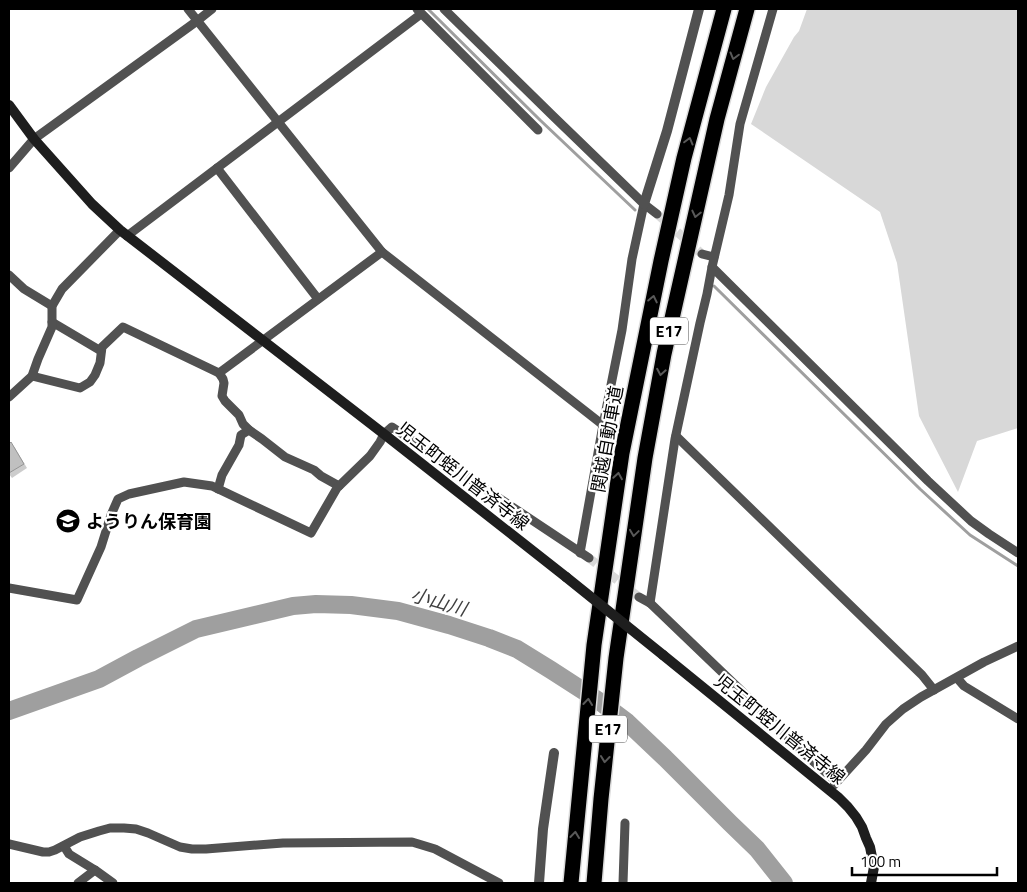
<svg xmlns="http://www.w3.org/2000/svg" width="1027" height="892" font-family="'Titillium Web','Noto Sans JP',sans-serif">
<rect width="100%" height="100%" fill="#fff"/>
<!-- green -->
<polygon fill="#d8d8d8" points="807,9 1018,9 1018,428 977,441 958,492 919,416 897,263 880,212 751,124 766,87 794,37 799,31"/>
<!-- shadow -->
<polygon fill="#0003" points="11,444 15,448 27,468 12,478 9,474 9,445"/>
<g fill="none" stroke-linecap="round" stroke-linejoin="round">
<!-- stream -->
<g stroke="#9f9f9f" stroke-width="3">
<polyline points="428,9 540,120 635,210"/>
<polyline points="714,286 920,489 970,535 1018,566"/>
</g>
<!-- river -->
<polyline stroke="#9f9f9f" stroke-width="18" points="9,711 99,679 138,658 196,629 293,606 316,604 351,605 398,611 449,625 489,638 517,649 551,670 599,701 627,722 665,758 730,823 757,849 784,883"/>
</g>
<!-- building -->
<polygon fill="#c0c0c0" stroke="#959595" points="11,442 24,464 9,473 9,444"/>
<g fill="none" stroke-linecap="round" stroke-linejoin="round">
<!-- minor-tunnel -->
<g stroke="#d9d9d9" stroke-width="9" stroke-dasharray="9 4.5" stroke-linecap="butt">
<polyline points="657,214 702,254"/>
<polyline points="589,558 639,597"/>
</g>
<defs>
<g id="motorway">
<polyline points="571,883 594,645 622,453 661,261 684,158 724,9"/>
<polyline points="594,883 601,799 616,658 645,458 664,354 717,119 747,9"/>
</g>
</defs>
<!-- motorway casing -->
<use href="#motorway" stroke="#dbdbdb" stroke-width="18"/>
<!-- minor -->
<g stroke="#515151" stroke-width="9">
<polyline points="188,9 382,252 603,425"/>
<polyline points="417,9 538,130"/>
<polyline points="444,9 553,116 644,204 657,214"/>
<polyline points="9,168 34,139 197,21 212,9"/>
<polyline points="217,168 318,299"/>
<polyline points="127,236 421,14"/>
<polyline points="702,254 714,257"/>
<polyline points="712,267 928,481 971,521 989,534 1018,553"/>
<polyline points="9,275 24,289 52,306"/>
<polyline points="52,322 101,351"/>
<polyline points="219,373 223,379 224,383 222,396 225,401 239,415 243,424 249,430 262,439 285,457 314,470 321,476 339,486"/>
<polyline points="32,376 80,388 90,382 95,375 100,363 102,347 123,327 219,373 382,252"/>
<polyline points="9,397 32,376 38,359 52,327 52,306 62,289 120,230"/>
<polyline points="676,436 922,675 934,690"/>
<polyline points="218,489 222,475 239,445 241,435 249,430"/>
<polyline points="580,553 603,425 622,330 632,259 644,204"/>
<polyline points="9,588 77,600 101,547 111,515 118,499 129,494 184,482 212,486 311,533 337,488 370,456 380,442 384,434 392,427 589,558"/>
<polyline points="639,597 650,603 750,699 807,756 837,782"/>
<polyline points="650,603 675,439 700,323 707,294 712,267 729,195 740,124 773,9"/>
<polyline points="957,678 964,686 1018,719"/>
<polyline points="834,785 866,750 886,724 903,709 921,697 984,662 1018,646"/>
<polyline points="9,844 43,852 49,852 55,850 80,837 99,831 110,828 124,828 136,829 148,833 180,847 192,849 206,849 283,843 412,842 435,849 499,883"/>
<polyline points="64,846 69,854 95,870 113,883"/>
<polyline points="78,883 95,870"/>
<polyline points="623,883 625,823"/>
</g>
<!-- tertiary -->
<g stroke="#515151" stroke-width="10">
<polyline points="644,204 667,131 699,9"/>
<polyline points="539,883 543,829 554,753"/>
</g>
<!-- secondary -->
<g stroke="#1e1e1e" stroke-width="10">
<polyline points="9,105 34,139 92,204 120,230 384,434 566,577"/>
<polyline points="663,655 839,798 848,807 856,817 862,827 866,838 870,847 874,867 871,883"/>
</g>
<!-- motorway -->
<use href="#motorway" stroke="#000" stroke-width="15"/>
<!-- secondary-bridge -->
<polyline stroke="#1e1e1e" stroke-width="10" points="566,577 663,655"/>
</g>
<!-- one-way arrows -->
<defs><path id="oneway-chevron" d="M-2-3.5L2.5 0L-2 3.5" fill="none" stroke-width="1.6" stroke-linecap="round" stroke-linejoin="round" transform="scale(1.25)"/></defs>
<g stroke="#595959">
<use href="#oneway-chevron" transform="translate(734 56) rotate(105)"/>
<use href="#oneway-chevron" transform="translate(689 141) rotate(-75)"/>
<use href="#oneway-chevron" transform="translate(696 214) rotate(103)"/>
<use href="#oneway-chevron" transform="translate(653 299) rotate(-78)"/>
<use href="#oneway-chevron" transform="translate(661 372) rotate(100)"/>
<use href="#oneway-chevron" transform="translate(618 476) rotate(-81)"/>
<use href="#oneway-chevron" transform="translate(634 533) rotate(98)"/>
<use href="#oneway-chevron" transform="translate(588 702) rotate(-84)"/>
<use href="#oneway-chevron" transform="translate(605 759) rotate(96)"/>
<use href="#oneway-chevron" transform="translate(575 835) rotate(-84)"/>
</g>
<!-- icons -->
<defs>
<symbol id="school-disc" viewBox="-11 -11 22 22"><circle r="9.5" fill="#000" stroke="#fff"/><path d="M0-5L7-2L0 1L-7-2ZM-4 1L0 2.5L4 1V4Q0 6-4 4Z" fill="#fff"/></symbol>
</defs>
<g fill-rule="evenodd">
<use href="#school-disc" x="54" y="507" width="28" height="28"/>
</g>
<g text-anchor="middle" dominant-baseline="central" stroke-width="4.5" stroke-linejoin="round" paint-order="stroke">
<!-- shield labels -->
<g fill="#fff" stroke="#4c4c4c" stroke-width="1">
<rect x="650" y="317.5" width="38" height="27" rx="4"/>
<rect x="589" y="715.5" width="38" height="27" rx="4"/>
</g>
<g font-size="16" font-weight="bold" fill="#000">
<text x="669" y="331">E17</text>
<text x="608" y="729">E17</text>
</g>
<!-- street labels -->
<g font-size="18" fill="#000" stroke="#fff">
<text transform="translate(607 439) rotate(-80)">関越自動車道</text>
<text transform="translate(463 476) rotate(38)">児玉町蛭川普済寺線</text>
<text transform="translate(780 729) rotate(39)">児玉町蛭川普済寺線</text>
</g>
<!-- poi labels -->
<g font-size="18" font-weight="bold" fill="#000" stroke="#fff" text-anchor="start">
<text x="86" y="521">ようりん保育園</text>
</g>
<!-- water labels -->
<g font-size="19" font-style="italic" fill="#404040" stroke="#fff">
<text transform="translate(439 601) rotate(16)">小山川</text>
</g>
</g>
<!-- border -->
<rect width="1027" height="892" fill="none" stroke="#000000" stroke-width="20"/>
<!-- scale -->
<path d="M852 867v8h145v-8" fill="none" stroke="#000000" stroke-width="2.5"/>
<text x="860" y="867" font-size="15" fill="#000000" stroke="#ffffff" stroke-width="4" paint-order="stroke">100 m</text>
</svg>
